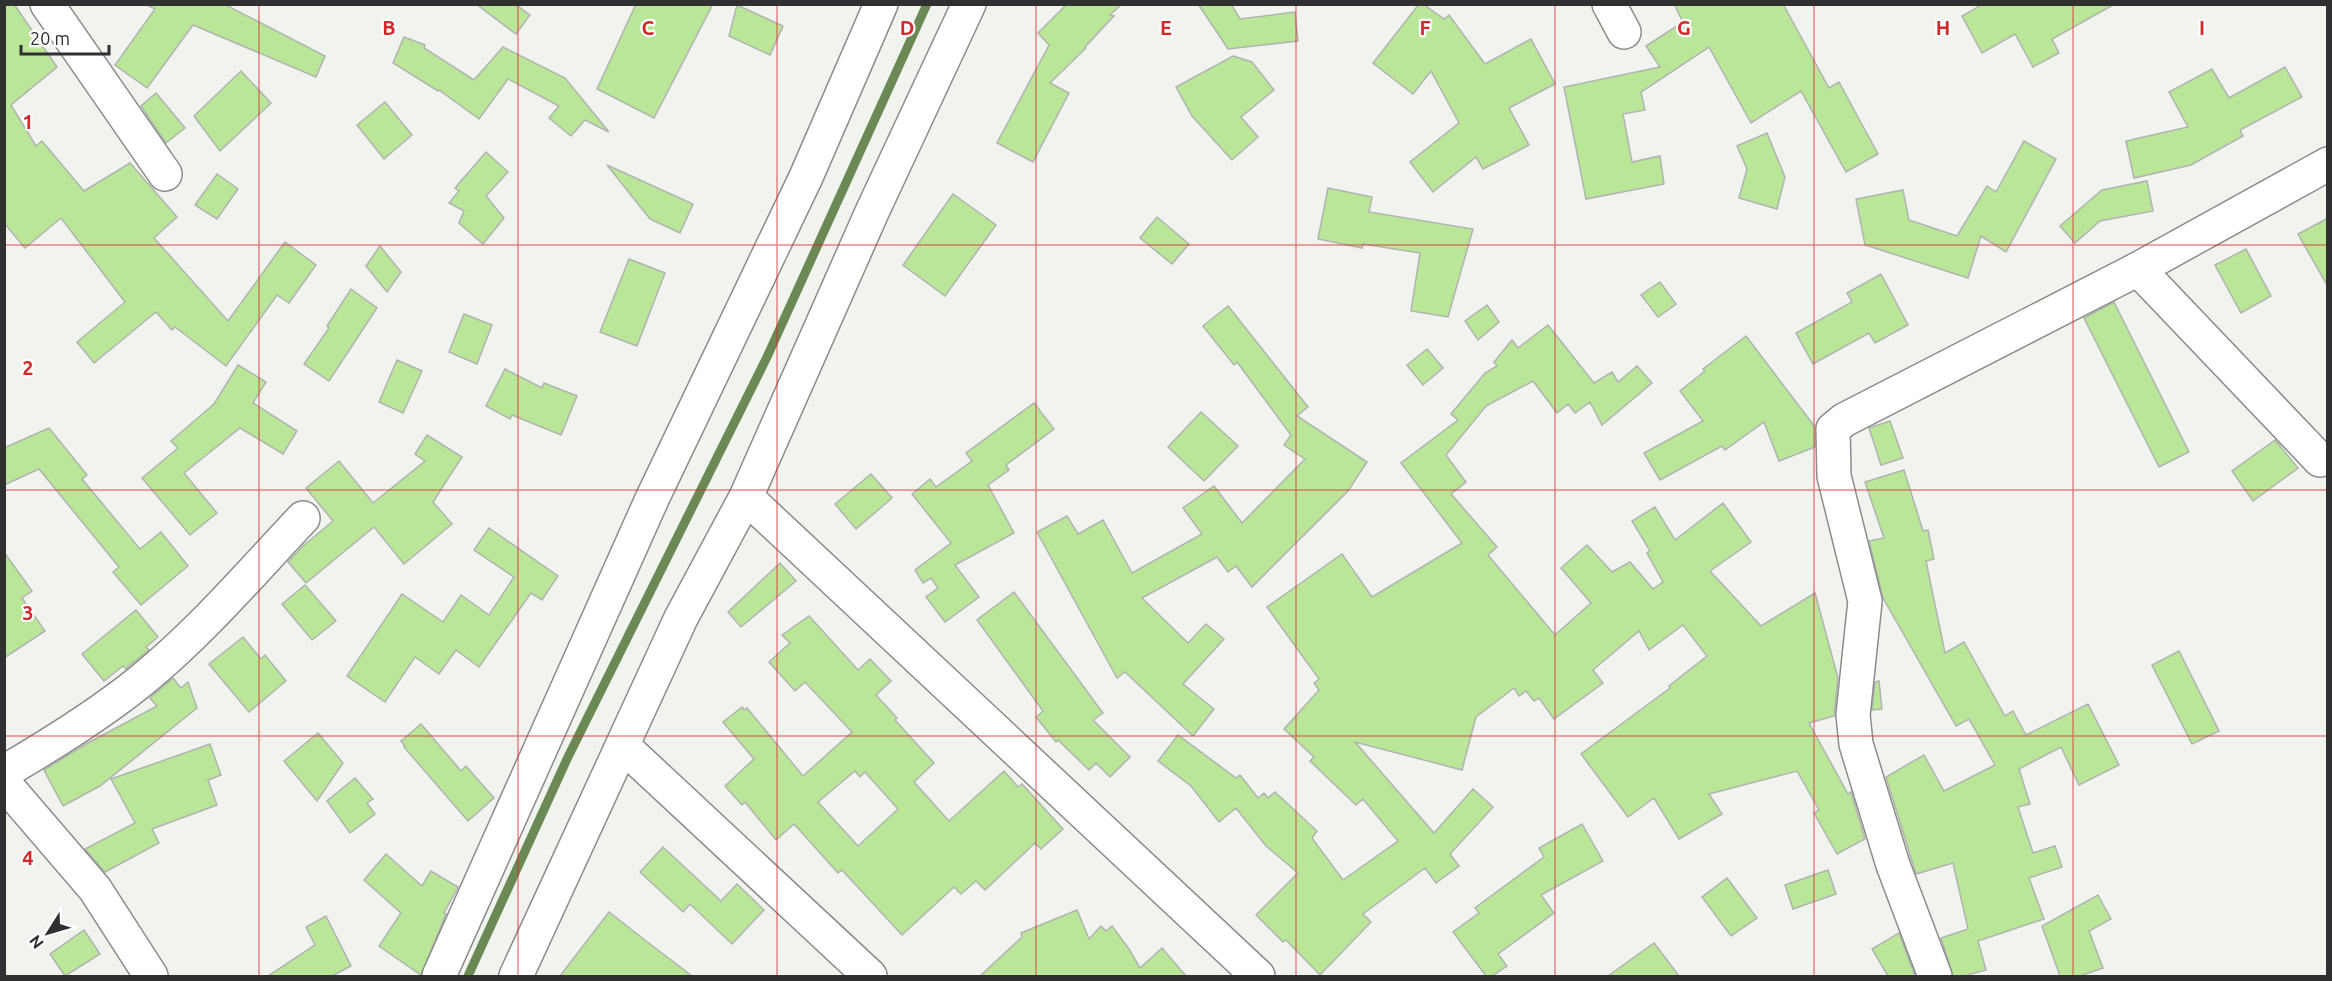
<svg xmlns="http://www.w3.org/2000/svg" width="2332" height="981" font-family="Ubuntu,sans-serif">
<rect width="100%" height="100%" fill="#f1f3ef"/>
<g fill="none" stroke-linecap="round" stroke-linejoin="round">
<!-- stream -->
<polyline stroke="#6a8953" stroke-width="9" points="468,976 567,759 767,357 927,4"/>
</g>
<!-- building -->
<g fill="#b9e697" stroke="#b1b3b0" stroke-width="1.5" fill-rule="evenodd">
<polygon points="4,4 14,4 57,67 11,105 36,146 42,141 84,191 130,163 177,217 154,238 228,321 285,242 316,265 289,303 277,295 226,366 175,327 172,330 156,312 94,363 77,342 125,302 61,218 25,248 4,223"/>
<polygon points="145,4 224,4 325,56 316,77 193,25 147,88 115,65 155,9"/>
<polygon points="476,4 515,4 530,15 516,34"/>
<polygon points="636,4 713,4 654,118 597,89"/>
<polygon points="1067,4 1122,4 1110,15 1114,16 1085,47 1086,48 1050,83 1069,93 1033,162 997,143 1049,45 1038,33"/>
<polygon points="1198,4 1231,4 1240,19 1295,12 1298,41 1228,49"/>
<polygon points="1419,4 1423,4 1444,19 1449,15 1485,64 1531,39 1555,84 1509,108 1529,145 1483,169 1476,157 1433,192 1410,162 1459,123 1431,71 1413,94 1373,63"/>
<polygon points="1674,4 1783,4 1829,88 1839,82 1878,154 1846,172 1801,91 1751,123 1709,47 1641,92 1645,110 1623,114 1632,162 1660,156 1664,184 1586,199 1564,87 1660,67 1646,46 1683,22"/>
<polygon points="1983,4 2115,4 2052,39 2059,53 2033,67 2015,34 1982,53 1962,16"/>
<polygon points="737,5 783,26 770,55 729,36"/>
<polygon points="404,37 425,45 424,48 474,80 503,47 565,78 609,132 585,120 571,136 549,118 559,106 508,79 479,119 439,90 438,91 393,63"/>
<polygon points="1233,56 1252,62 1274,90 1241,117 1258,137 1232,160 1192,116 1176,87"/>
<polygon points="2285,67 2302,97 2240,130 2243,136 2191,165 2134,178 2126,141 2188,127 2169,92 2212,69 2229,98"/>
<polygon points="241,71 271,103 220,151 194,116"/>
<polygon points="156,93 185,128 166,143 141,106"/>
<polygon points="385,102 412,135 384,159 357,125"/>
<polygon points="1767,133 1785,177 1777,209 1739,198 1747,169 1737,146"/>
<polygon points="2024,141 2056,159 2006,252 1981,236 1968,278 1865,245 1856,199 1903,190 1909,220 1957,236 1987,186 1996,192"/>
<polygon points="486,152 508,172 486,196 504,218 483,244 459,223 464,211 449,203 459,191 455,188"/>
<polygon points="607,165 693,204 680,233 650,219"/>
<polygon points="217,174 238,189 217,219 195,205"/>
<polygon points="2147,181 2153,211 2100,221 2075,243 2060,226 2102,190"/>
<polygon points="1328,188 1372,197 1369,212 1473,229 1448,317 1411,311 1420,253 1363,244 1362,248 1318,239"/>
<polygon points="953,194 996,225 945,296 903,265"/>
<polygon points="1157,217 1189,244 1172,264 1140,238"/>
<polygon points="2328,218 2328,287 2298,234"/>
<polygon points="380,246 401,272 387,292 366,266"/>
<polygon points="2246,249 2271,296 2241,313 2215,265"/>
<polygon points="629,259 665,273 637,346 600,332"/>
<polygon points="1881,274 1908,325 1875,343 1869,333 1813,364 1796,333 1852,302 1847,293"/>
<polygon points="1660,282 1676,304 1658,317 1641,295"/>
<polygon points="351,289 377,308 329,381 304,364 329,328 327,326"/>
<polygon points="2114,302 2189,452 2159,467 2084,318"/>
<polygon points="1487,305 1499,322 1478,340 1465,321"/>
<polygon points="1228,306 1308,407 1297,416 1367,462 1348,491 1252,587 1236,566 1228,572 1217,557 1142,598 1188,643 1206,624 1224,639 1183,684 1214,709 1193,736 1125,672 1117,678 1037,532 1067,516 1078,534 1103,520 1132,573 1202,534 1183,508 1214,486 1242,523 1305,459 1284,445 1291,435 1237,362 1234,365 1203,326"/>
<polygon points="464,314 492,325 477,364 449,352"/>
<polygon points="1548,325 1594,383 1612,372 1618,382 1637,366 1652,383 1602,425 1590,402 1575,413 1568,404 1557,413 1533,381 1486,406 1446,455 1466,482 1451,494 1497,547 1488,555 1555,635 1591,603 1561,568 1587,545 1612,572 1630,562 1653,589 1663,582 1647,553 1650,551 1632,521 1655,507 1675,540 1723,503 1751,542 1710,571 1761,626 1815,593 1838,678 1834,716 1809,723 1848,794 1851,792 1865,839 1837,854 1814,813 1819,810 1797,771 1709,794 1722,814 1679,839 1654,798 1628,817 1581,754 1670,688 1669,686 1707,656 1683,625 1649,650 1639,631 1593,670 1603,683 1554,719 1539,698 1534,701 1526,691 1519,696 1514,688 1476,717 1462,770 1355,742 1434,833 1473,789 1493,807 1450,854 1459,866 1436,883 1425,868 1363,914 1371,922 1320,975 1286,940 1283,942 1256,915 1298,873 1266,846 1236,808 1219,822 1191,786 1158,761 1178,735 1236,778 1240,775 1258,798 1264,793 1268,798 1275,792 1317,831 1312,838 1343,880 1398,841 1363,799 1356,805 1310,761 1314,757 1284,729 1319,690 1314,683 1319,679 1267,607 1342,554 1372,597 1462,543 1401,463 1458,420 1451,414 1485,373 1497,366 1494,362 1512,340 1518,348"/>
<polygon points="1746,336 1815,427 1815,447 1779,461 1764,422 1725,450 1722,446 1660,480 1644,453 1703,421 1680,391 1705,371 1703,369"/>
<polygon points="1427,349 1443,368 1423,385 1407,365"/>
<polygon points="397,360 422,371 403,413 379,402"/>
<polygon points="238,365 266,382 253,403 297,431 283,454 240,428 184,473 217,513 190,535 142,478 178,448 171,441 214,404"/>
<polygon points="505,369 542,388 544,383 577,396 561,435 512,415 510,419 486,406"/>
<polygon points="1034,403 1054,429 1006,465 1009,470 988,485 1014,533 955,565 979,597 945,622 926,597 938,588 931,578 923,583 915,570 951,543 912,494 930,479 936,487 972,461 966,453"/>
<polygon points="1201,412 1238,446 1204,481 1168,447"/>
<polygon points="1890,421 1903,458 1881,465 1869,428"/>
<polygon points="49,428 87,475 82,479 140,549 161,532 188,566 141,605 113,572 119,567 39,469 4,485 4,448"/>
<polygon points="427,435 462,457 433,502 452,524 404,564 374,527 306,583 288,562 303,546 333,521 306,488 339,461 373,503 425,461 415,454"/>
<polygon points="2275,440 2298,468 2253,501 2232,471"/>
<polygon points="1904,470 1923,531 1928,530 1934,559 1926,561 1945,653 1964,642 2005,716 2013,711 2026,735 2088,704 2119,765 2079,785 2061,747 2019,769 2030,804 2018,807 2033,853 2055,846 2062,867 2029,878 2044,919 1978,941 1986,970 1964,976 1953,976 1941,938 1968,929 1953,863 1916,874 1886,777 1924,755 1944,791 1995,765 1969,719 1956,726 1883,598 1869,541 1884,538 1865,482"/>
<polygon points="871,474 892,498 856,529 835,504"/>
<polygon points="489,528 558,576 542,600 531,593 479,667 456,650 439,674 415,657 385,702 347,676 402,594 443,622 461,595 489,615 514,577 474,550"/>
<polygon points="4,552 32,591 22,598 45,631 4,658"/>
<polygon points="780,563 796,581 741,627 728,612"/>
<polygon points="305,585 336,621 312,640 282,604"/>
<polygon points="1014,592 1103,713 1093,720 1130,757 1110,777 1096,763 1089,770 1058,740 1056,742 1036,717 1043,711 977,620"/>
<polygon points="136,610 158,637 146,647 149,650 130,665 126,669 123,666 104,681 82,654"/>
<path d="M809,616L858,670L870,659L891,681L876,695L897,718L895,720L934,763L914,782L949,821L1004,771L1018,787L1022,784L1063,829L1041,849L1035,843L985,890L976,881L961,894L954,887L902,935L842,870L838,873L794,824L776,840L745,802L742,805L725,786L754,759L723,722L742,707L744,710L747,708L803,776L852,732L805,682L795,691L769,662L790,643L782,635ZM855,771L860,777L865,772L898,809L858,846L818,802Z"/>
<polygon points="243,637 261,659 265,655 286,681 249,712 209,664"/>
<polygon points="2179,651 2219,731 2192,744 2152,665"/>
<polygon points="173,678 181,688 188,682 197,708 100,786 63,806 44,770 86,744 157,706 150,698"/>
<polygon points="1879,681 1882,709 1872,710 1875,682"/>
<polygon points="421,724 461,771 466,766 494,798 468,821 404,747 405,746 401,741"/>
<polygon points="318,733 343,763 317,801 284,761"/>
<polygon points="210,744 221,775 208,780 217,805 152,829 159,843 105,872 85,849 135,823 111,779"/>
<polygon points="355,778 373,799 367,803 375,814 350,833 327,801"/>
<polygon points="1582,824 1603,861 1541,895 1554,913 1498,954 1507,966 1492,976 1486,976 1453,932 1479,913 1475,908 1544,857 1539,848"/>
<polygon points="663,847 721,901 737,884 764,910 732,944 690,904 683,912 640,872"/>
<polygon points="386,854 422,886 431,871 458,887 444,913 446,914 421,975 379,946 401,913 364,880"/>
<polygon points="1828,870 1836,894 1793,909 1785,885"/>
<polygon points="1727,878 1757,918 1731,936 1702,897"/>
<polygon points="2098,895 2111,919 2089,931 2103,968 2080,976 2060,976 2042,926"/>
<polygon points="1077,910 1089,939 1101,926 1106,931 1112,926 1129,949 1140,968 1162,948 1186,976 980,976 1022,937 1021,933"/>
<polygon points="609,912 650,944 692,976 560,976"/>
<polygon points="326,916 351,966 332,976 268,976 315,945 306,927"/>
<polygon points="84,930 100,954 65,976 50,954"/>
<polygon points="1899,933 1915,976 1888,976 1872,949"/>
<polygon points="1654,943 1679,976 1608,976"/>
</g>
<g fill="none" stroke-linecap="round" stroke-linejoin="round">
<defs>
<g id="minor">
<polyline points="47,4 165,174"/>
<polyline points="1609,4 1624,32"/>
<polyline points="2138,269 2320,460"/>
<polyline points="746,497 1258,976"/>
<polyline points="623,746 870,976"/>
<path d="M4,772C52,744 99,715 142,680C201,632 251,573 303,518"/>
<polyline points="4,783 95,889 151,976"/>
<polyline points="439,976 652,499 806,177 881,4"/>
<polyline points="516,976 681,618 746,497 872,212 969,4"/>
<polyline points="1935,976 1893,865 1856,744 1853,715 1865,601 1834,476 1833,429 1844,420 2138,269 2328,164"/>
</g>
</defs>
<!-- minor casing -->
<use href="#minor" stroke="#8b8d89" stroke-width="36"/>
<!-- minor -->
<use href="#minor" stroke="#fff" stroke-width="33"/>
</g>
<!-- grid -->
<path fill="none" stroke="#d62828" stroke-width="1.5" stroke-opacity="0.55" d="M259,4V976M518,4V976M777,4V976M1036,4V976M1296,4V976M1555,4V976M1814,4V976M2073,4V976M4,245H2328M4,490H2328M4,736H2328"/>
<g font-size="20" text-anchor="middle" font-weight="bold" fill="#d62828" stroke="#fff" stroke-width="4.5" stroke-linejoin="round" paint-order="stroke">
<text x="389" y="35">B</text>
<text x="648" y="35">C</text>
<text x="907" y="35">D</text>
<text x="1166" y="35">E</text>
<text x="1425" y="35">F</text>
<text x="1684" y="35">G</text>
<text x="1943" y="35">H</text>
<text x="2202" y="35">I</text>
<text x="28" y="129">1</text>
<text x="28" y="375">2</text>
<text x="28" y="620">3</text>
<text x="28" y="865">4</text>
</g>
<!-- border -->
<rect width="2332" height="981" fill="none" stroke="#2f302f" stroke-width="12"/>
<!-- north arrow -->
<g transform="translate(48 933) rotate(233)" stroke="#ffffff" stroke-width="4.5" paint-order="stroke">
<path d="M0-4.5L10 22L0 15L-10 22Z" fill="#2f302f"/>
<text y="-9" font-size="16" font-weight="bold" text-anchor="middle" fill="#2f302f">N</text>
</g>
<!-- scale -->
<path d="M21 45v9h88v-9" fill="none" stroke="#2f302f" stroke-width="3"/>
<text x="30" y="45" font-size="18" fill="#2f302f" stroke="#ffffff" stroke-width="4.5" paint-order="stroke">20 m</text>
</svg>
